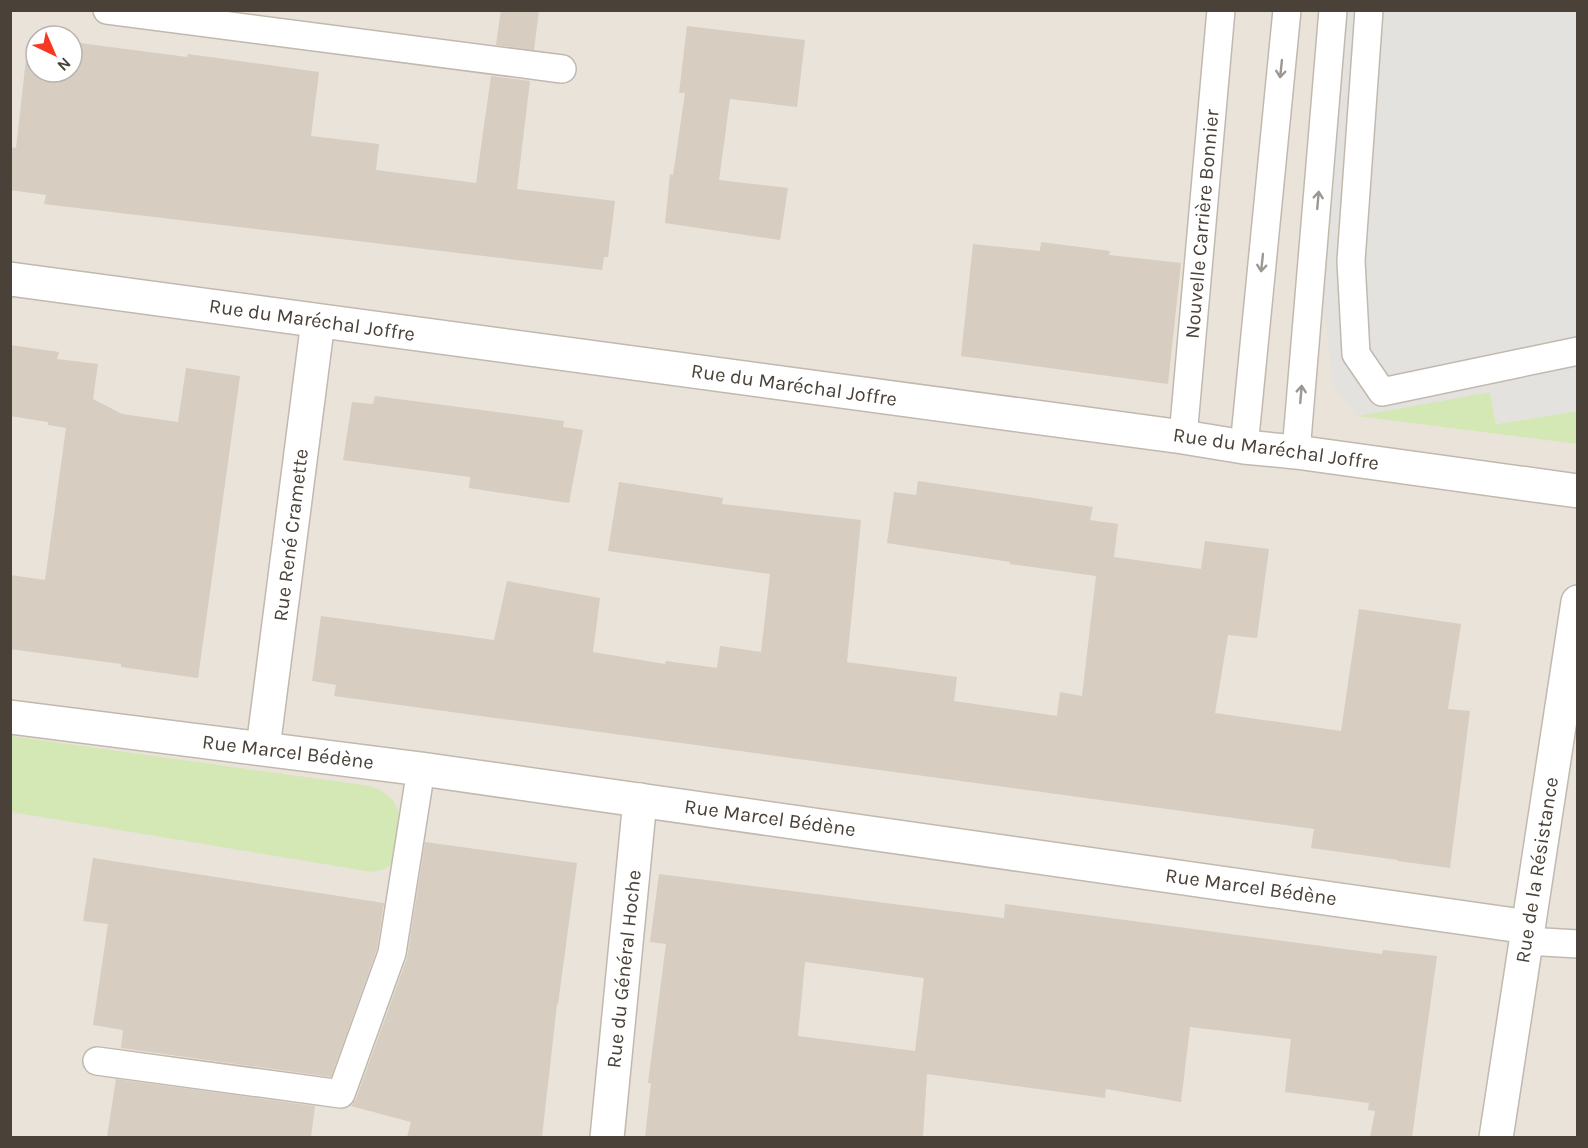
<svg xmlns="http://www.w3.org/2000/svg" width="1588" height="1148" font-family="Karla,sans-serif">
<rect width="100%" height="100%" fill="#f5f2eb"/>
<!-- residential -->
<path fill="#e9e3d9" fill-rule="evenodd" d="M11,11H1577V1137H11ZM36,36H72V72H36Z"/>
<!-- green -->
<g fill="#d4e8b5">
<polygon points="1490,392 1496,424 1577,411 1577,444 1357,416"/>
<path d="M10,736L370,786C374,788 379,789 383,792C409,806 397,840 393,863L385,869L372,872L11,812Z"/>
</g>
<!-- parking -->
<polygon fill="#e4e2df" points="1347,11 1577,11 1577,411 1496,424 1490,392 1357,416 1334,387 1321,288"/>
<!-- building -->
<g fill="#d7cdc1" fill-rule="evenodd">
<polygon points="501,10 539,10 534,50 496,45"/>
<polygon points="687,26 805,40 797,107 730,99 719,180 788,188 780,240 665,223 670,174 673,175 685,93 679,93"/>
<polygon points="72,42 187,57 188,54 319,72 311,136 379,144 376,170 476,183 491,76 530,81 517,189 615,201 608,257 604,257 602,270 44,204 46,195 10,190 10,147 16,148 27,50 36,51 36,72 72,72"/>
<polygon points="1041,242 1110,251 1109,255 1181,263 1168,384 961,356 973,244 1040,251"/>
<polygon points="10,345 59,352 57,359 98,364 93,399 122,414 178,422 186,368 240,376 198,678 121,667 121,664 10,649 10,575 45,580 66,428 48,425 48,422 10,416"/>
<polygon points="375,396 564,421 563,427 583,430 569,503 469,488 470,477 343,460 352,402 373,404"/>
<polygon points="918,481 1093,507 1090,520 1118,524 1114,557 1201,569 1205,541 1269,549 1257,638 1228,635 1215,713 1341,731 1359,609 1461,624 1448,709 1470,711 1450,868 1398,861 1398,860 1311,848 1314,829 334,696 336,685 312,681 321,616 494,640 507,581 600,598 593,652 665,664 666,661 717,668 720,646 761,652 770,574 608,551 619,482 723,498 722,504 861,520 847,662 957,677 954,701 1057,716 1060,692 1082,696 1096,576 1010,564 1010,562 887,543 894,492 916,495"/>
<polygon points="425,842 577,863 558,1004 557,1004 542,1137 407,1137 411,1122 351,1106 356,1099 407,958"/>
<polygon points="93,858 384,903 377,949 331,1077 121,1048 123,1030 93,1025 108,924 83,921"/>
<path d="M659,874L1004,918L1005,904L1382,954L1383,950L1437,956L1412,1137H1370L1375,1111L1368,1110L1369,1103L1285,1092L1291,1039L1190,1027L1181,1102L1106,1089L1105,1098L927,1074L923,1137H645L651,1083H648L666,944L650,942ZM805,962L924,978L915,1051L798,1036Z"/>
<polygon points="116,1079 315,1106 311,1137 107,1137"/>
</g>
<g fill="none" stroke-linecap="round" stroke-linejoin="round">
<defs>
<g id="service">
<polyline points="107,10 562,69"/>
<polyline points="1369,10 1351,261 1356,354 1382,392 1578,351"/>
<polyline points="1183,437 1221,10"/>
<polyline points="1244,447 1287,10"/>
<polyline points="1296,452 1333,10"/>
<polyline points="1526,941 1578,944"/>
<polyline points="97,1061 341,1094 392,953 421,769"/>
</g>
<g id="minor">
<polyline points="10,279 1183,437 1244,447 1296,452 1578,491"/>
<polyline points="10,717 421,769 1528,927"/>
<polyline points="263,748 318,321"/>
<polyline points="607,1138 640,800"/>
<polyline points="1496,1138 1578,602"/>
</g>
</defs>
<!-- service casing -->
<use href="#service" stroke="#c1b9ae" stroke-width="30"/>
<!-- minor casing -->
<use href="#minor" stroke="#c1b9ae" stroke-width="36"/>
<!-- service -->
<use href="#service" stroke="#fff" stroke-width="27"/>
<!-- minor -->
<use href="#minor" stroke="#fff" stroke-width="33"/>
</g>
<!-- one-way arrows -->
<defs><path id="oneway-shaft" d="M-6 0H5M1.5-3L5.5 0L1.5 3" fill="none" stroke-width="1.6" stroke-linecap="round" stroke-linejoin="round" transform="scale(1.5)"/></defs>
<g stroke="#9b9792">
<use href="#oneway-shaft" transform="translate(1281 69) rotate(96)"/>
<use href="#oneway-shaft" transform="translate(1318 200) rotate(-85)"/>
<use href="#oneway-shaft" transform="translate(1262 263) rotate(96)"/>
<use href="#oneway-shaft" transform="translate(1301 394) rotate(-85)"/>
</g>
<g text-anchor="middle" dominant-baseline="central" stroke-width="4.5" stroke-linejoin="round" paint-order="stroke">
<!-- street labels -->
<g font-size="20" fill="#4a4239" stroke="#fff">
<text transform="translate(1202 224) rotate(-85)">Nouvelle Carrière Bonnier</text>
<text transform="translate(312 320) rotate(8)">Rue du Maréchal Joffre</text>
<text transform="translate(794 385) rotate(8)">Rue du Maréchal Joffre</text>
<text transform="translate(1276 449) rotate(8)">Rue du Maréchal Joffre</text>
<text transform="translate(291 535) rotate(-83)">Rue René Cramette</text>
<text transform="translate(288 752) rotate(7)">Rue Marcel Bédène</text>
<text transform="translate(770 818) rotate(8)">Rue Marcel Bédène</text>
<text transform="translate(1537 870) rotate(-81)">Rue de la Résistance</text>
<text transform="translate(1251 887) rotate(8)">Rue Marcel Bédène</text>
<text transform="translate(624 969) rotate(-84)">Rue du Général Hoche</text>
</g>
</g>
<!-- border -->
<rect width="1588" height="1148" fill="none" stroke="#4a4239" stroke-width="24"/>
<!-- north arrow -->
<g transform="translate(54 54) rotate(136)"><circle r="28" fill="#ffffff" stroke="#b7b3b0" stroke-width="1.5"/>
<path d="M0-4.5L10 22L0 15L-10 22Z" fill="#f63721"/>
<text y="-9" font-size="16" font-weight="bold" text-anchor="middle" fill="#4a4239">N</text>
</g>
</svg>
